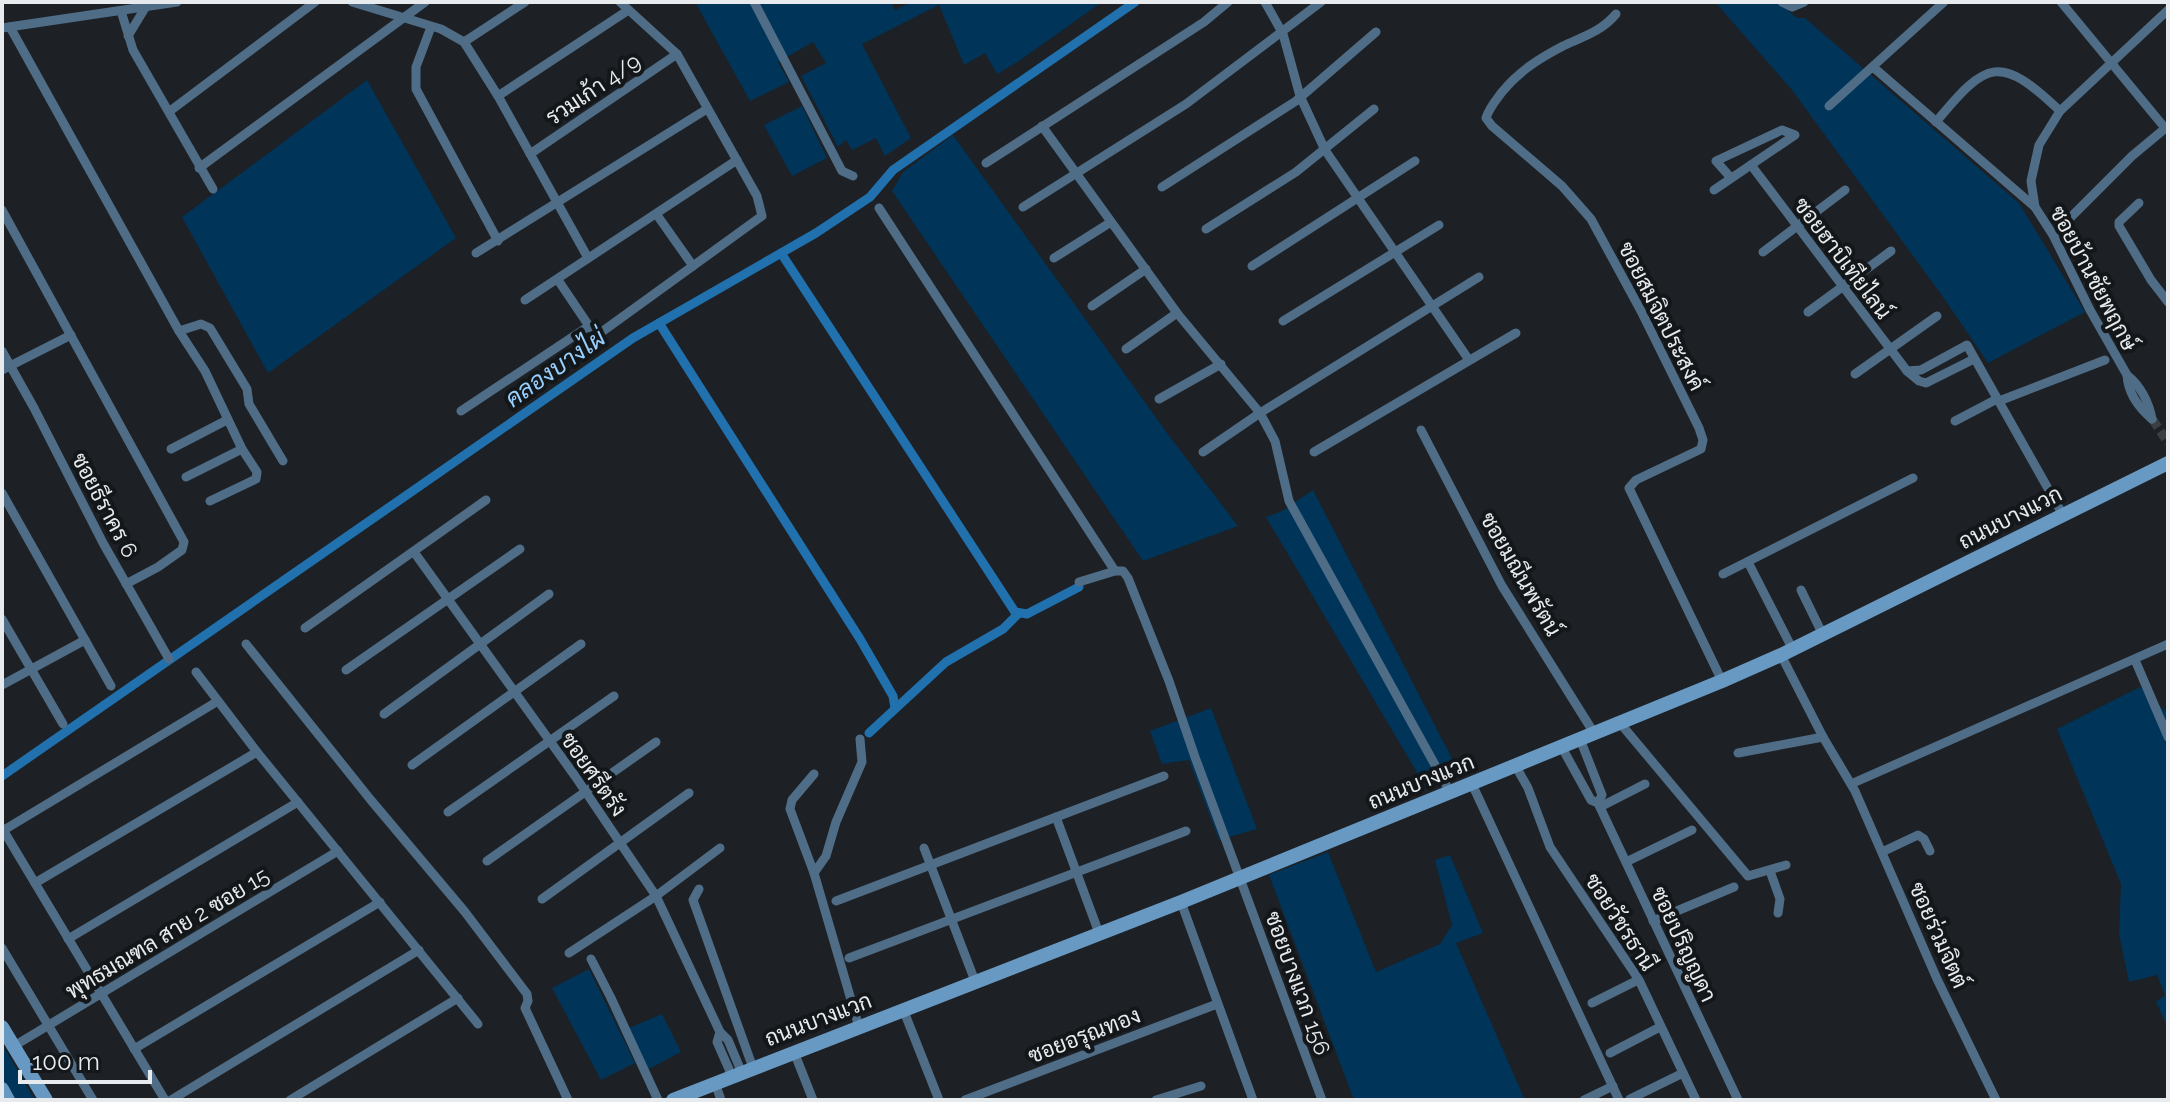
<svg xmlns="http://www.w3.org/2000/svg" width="2170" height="1102" font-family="Raleway,Sarabun,sans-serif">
<rect width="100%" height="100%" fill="#1d2024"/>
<!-- green -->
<g fill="#003458">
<polygon points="695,2 891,2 895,10 911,2 1102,2 1019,61 997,74 985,53 964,65 939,5 862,44 911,138 885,156 876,138 852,150 846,140 838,147 801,76 826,63 813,42 778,62 789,82 750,101"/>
<polygon points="1715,2 1778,2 1797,18 1805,18 2019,203 2085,312 1988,363 1943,297 1792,90"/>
<polygon points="367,80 456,238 268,373 182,217"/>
<polygon points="802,106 827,158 792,176 764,125"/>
<polygon points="953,135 1170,437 1238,526 1143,561 892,191 903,172"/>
<polygon points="1313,490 1459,772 1425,786 1266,517 1282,511"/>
<polygon points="2140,687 2168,714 2168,1028 2156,1002 2165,995 2157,975 2129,982 2119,934 2121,884 2057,729"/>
<polygon points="1211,708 1257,829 1219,840 1189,760 1162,764 1150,731"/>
<polygon points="1328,852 1376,972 1440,944 1452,925 1435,860 1450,855 1483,933 1456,943 1525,1100 1354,1100 1269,875"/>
<polygon points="589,969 635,1063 601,1080 552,988"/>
<polygon points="662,1014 681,1052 647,1070 629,1028"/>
<polygon points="2,1044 35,1100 13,1100 2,1081"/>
</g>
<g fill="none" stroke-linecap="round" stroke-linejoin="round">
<!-- canal -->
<g stroke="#2071ad" stroke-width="9">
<polyline points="781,253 1015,612 1027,614 1079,587"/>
<polyline points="659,323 860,639 893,696 895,708"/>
<polyline points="869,733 946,662 1003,629 1019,613"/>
<polyline points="2,776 633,338 816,233 870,197 893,170 1135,2"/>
</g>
<!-- street-tunnel -->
<polyline stroke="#3b3e42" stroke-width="9" stroke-dasharray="9 4.5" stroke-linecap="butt" points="2153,420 2168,443"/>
<!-- street -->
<g stroke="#4f6d87" stroke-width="9">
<polyline points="352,2 441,29 464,42 498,96 588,258"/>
<polyline points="754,2 842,171 853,176"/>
<polyline points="1265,2 1283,34 1300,96 1325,150 1469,360"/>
<polyline points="1782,2 1792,7 1804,2"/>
<polyline points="2061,2 2165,128"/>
<polyline points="121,11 133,50 213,189"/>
<path d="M1616,14C1601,32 1582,37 1563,46C1540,58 1519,71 1502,92C1496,100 1489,108 1486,118L1492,126L1562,186L1591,219L1641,311L1699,428L1703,440L1701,449L1636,480L1629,488L1722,681"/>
<polyline points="10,27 179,331 205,371 242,449 257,472 256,479 210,501"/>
<polyline points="431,27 416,67 416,89 498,241"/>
<polyline points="2,28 177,2"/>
<polyline points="128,36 145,8"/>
<polyline points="464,42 525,2"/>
<polyline points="1873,67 2035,207"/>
<polyline points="498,96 627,11"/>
<polyline points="1829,106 1944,2"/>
<polyline points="170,111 315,2"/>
<path d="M1936,122C1987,60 2000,54 2060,111"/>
<polyline points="1042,126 1177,313 1260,413 1275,441 1289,501 1450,792"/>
<polyline points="530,154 677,54"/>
<polyline points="986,163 1204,22 1228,2"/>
<polyline points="1751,165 1907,371 1919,381 1926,383 1974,359"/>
<polyline points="199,168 425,2"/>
<polyline points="1162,187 1296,101 1376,32"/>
<polyline points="1714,190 1795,135 1782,130 1716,161 1731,178"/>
<polyline points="2139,203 2119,222 2119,226 2151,280 2168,302"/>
<polyline points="1023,207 1186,104 1321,2"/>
<polyline points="879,208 1115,571"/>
<polyline points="2,210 184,542 182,550 158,567 126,584"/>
<polyline points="657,215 693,266"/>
<polyline points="1206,229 1296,172 1374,109"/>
<polyline points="2053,235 2132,156 2168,126"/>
<polyline points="1763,252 1845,190"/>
<polyline points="476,253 707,109"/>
<polyline points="1054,258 1111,222"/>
<polyline points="1252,266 1415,161"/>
<polyline points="525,300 737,160"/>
<polyline points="1092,306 1146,269"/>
<polyline points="1808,312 1891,251"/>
<polyline points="1283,321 1439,225"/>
<polyline points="589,326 596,333 603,331 762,216 757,196 677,54 620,2"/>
<polyline points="179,331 201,324 210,328 247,389 249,404 283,461"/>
<polyline points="1126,349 1177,313"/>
<polyline points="2,351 34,408 103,543 169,659"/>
<polyline points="2,370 71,335"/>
<polyline points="1907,371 1921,370 1967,345 2063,515"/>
<polyline points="1855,374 1937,316"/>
<path d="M2127,375C2128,393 2139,408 2152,419"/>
<polyline points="1159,399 1221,364"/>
<polyline points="1999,401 2105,360"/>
<polyline points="461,411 589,326 558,280"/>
<path d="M2152,419C2149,402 2140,385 2127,375L2090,310L2053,235L2035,207L2031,181L2039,145L2060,111L2168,10"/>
<polyline points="1955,421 1997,399"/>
<polyline points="1421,430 1502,586 1594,733"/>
<polyline points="171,449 227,420"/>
<polyline points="1203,452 1260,413 1479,277"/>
<polyline points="1314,452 1516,333"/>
<polyline points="186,477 242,449"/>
<polyline points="2,493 111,686"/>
<polyline points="414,552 575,776 656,896 720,1032 728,1040 742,1073"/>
<polyline points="1748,562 1793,650"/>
<polyline points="1723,574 1913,478"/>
<polyline points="1079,582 1115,571 1123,571 1128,578 1169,681 1195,757 1322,1100"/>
<polyline points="1801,590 1823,635"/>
<polyline points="2,619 63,724"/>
<polyline points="305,628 486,500"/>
<polyline points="246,644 370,799 465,912 527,994 528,1001 525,1008 568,1100"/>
<polyline points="1781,655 1823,737 1855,791 1937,979 1996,1100"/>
<polyline points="2135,660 2168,737"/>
<polyline points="346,670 520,549"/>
<polyline points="196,672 257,752 478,1024"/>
<polyline points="2,685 85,640"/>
<polyline points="384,714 549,594"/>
<polyline points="1620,723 1748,876 1786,865"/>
<polyline points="1580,739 1602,795 1598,803"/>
<polyline points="1561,746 1591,800 1598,803 1738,1100"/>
<polyline points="1738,753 1823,737"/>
<polyline points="412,765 581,644"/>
<polyline points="1515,765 1528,788 1550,847 1639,980 1696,1100"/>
<polyline points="814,774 792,800 790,809 814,873 859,1027"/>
<polyline points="1472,784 1619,1100"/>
<polyline points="1851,784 2168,644"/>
<polyline points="1600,807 1645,784"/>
<polyline points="448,812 614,696"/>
<polyline points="1056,817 1099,933"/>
<polyline points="2,828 165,1100"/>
<polyline points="4,830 218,701"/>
<polyline points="924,848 975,981"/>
<polyline points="1882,852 1918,835 1924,839 1930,851"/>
<polyline points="487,861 656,742"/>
<polyline points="1626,862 1692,830"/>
<polyline points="1770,871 1780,899 1778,913"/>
<polyline points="814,873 826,856 836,822 862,762 860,739"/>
<polyline points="35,883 257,752"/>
<polyline points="699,889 693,900 753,1068"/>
<polyline points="542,899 689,793"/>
<polyline points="836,901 1164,776"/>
<polyline points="1181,902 1253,1100"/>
<polyline points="1653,921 1734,887"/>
<polyline points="68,939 298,802"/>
<polyline points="2,948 93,1100"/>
<polyline points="569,953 656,896 720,848"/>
<polyline points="849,958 1186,831"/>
<polyline points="591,959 611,998 658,1100"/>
<polyline points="1592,1003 1638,980"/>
<polyline points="903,1009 939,1100"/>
<polyline points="720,1032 717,1042 732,1076"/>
<polyline points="14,1046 338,851"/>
<polyline points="134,1049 380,902"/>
<polyline points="794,1052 813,1100"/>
<polyline points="1610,1053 1660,1027"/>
<polyline points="715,1083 721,1100"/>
<polyline points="1630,1099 1683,1073"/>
<polyline points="171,1100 419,950"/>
<polyline points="290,1100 458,998"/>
<polyline points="965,1100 1217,1004"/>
<polyline points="1156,1100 1201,1086"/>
<polyline points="1584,1100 1613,1086"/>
</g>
<!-- secondary -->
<g stroke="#6899c3" stroke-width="14">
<polyline points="2,1027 46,1100"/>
<polyline points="2,1089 8,1100"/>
<polyline points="673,1100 1181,902 1722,681 1781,655 2168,463"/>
</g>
</g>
<g text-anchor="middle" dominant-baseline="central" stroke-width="8" stroke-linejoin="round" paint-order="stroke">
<!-- street labels -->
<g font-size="22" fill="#e8ebed" stroke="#13171a">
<text transform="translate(593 89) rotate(-34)">รวมเก้า 4/9</text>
<text transform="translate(1843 258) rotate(53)">ซอยฮาบิเทียไลน์</text>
<text transform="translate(2094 278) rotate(62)">ซอยบ้านชัยพฤกษ์</text>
<text transform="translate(1662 316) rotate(63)">ซอยสมจิตประสงค์</text>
<text transform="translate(105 505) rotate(62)">ซอยธีราคร 6</text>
<text transform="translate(2010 517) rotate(-27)">ถนนบางแวก</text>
<text transform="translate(1521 574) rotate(60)">ซอยมณีนพรัตน์</text>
<text transform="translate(594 774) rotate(55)">ซอยศรีตรัง</text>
<text transform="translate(1421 781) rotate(-22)">ถนนบางแวก</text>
<text transform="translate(1621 922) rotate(57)">ซอยวัชรธานี</text>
<text transform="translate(167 933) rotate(-31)">พุทธมณฑล สาย 2 ซอย 15</text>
<text transform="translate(1939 935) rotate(66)">ซอยร่วมจิตต์</text>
<text transform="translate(1684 944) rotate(65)">ซอยปริญญดา</text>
<text transform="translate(1298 983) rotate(70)">ซอยบางแวก 156</text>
<text transform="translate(818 1019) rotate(-21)">ถนนบางแวก</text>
<text transform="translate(1084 1035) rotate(-21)">ซอยอรุณทอง</text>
</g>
<!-- water labels -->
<g font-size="24" font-style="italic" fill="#96cefe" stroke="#13171a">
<text transform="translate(555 368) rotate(-35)">คลองบางไผ่</text>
</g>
</g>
<!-- border -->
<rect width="2170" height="1102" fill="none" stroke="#e8ebed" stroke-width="8"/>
<!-- scale -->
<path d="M20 1070v12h130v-12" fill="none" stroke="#e8ebed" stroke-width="4"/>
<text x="32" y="1070" font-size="24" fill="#e8ebed" stroke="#13171a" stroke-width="6" paint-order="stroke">100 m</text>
</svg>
